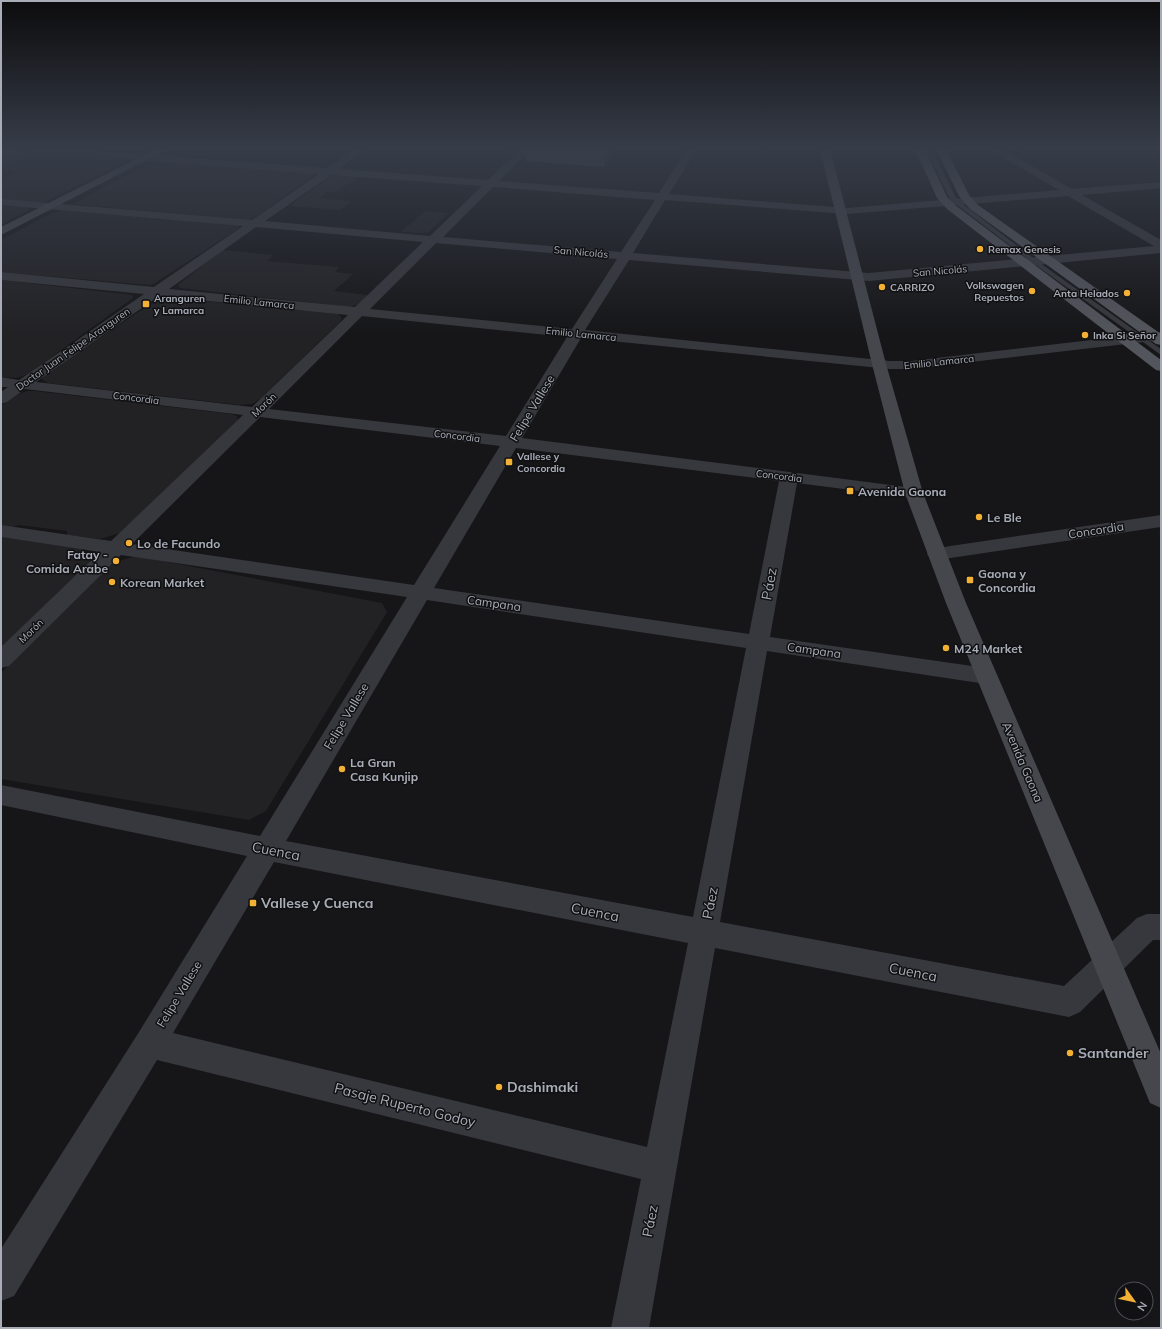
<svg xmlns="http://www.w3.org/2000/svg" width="1162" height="1329" font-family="Mulish,sans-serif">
<rect width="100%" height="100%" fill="#161618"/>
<!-- built -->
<g fill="#222225">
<polygon points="2,150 59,154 61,153 128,160 47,201 38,203 1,200 1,179 20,172 1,170"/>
<polygon points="157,161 311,173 313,175 256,217 248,220 73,204 133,172"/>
<polygon points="336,175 358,177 338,191 327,192 320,198 352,201 340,210 290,206 331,176"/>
<polygon points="1,205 28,207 29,210 1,225"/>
<polygon points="68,210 237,225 239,228 155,283 149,285 1,272 1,240 52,213"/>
<polygon points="425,211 449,213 429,232 420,233 401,232"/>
<polygon points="222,250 274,255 267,261 339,267 335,272 353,274 334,291 368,295 357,305 350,307 180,288 178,285"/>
<polygon points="1,280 132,295 133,298 28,374 17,378 1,377"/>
<polygon points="165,298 330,312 338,314 342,318 340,322 260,399 252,404 240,405 48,383 42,380 44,375 158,299"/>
<polygon points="27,391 35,391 231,414 237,416 238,420 120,533 100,539 67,535 67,531 19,525 13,527 2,526 1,406 18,394"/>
<polygon points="1,537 82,549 89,554 90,560 89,563 1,649"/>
<polygon points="133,557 142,557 382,603 387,612 266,811 249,820 1,779 1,673 108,567 118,561"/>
</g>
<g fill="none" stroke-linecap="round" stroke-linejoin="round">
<!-- lane -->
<polygon fill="#37383d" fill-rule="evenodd" points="926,149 932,149 955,196 960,202 1037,261 1161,349 1161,355 1033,263 956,204 949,197"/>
<!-- street -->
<g fill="#37383d" fill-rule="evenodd">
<path d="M28,149H69L327,168L356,149H367L339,169L488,180L521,149H531L499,181L659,193L687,149H697L669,194L847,208L1059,190L992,151L990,149H1002L1072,189L1161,182V188L1082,195L1161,240V253L869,281L629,260L585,330L890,361H911L1161,332V340L911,369H890L581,338L522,438L914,488L920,489L923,493L920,497L914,498L797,483L770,637L986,668L994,670L997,676L994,682L986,684L767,651L720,922L1064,986L1137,918L1147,914H1161V940H1153L1080,1012L1069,1017L715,948L649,1328H611L641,1179L157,1060L14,1296L1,1301V1249L139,1032L247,856L1,805V785L260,836L407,597L121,555L9,666L1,668V647L100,552L1,537V525L111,541L243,415L25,389L7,402L1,404V392L8,387H1V377L19,380L144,294L1,280V272L154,287L243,226L1,205V199L252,220L319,174L33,152ZM331,175L482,186L430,236L265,221ZM493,187L655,200L621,252L443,237ZM1068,196L1154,246L869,273L633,253L665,200L847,214ZM256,227L423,242L355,307L169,289ZM436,243L617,259L572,329L370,309ZM159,296L348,315L252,407L36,382ZM362,316L567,337L506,436L269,409ZM260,417L500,446L414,585L132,544ZM516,448L779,481L749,634L434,588ZM427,600L746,648L693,917L286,841ZM274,862L688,943L647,1147L173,1033Z"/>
<polygon points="1161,515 1161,527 937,560 930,558 927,554 930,550 937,548"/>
</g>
<!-- secondary -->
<g fill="#45474d" fill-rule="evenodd">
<polygon points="156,149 168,149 1,235 1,227"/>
<polygon points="820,149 830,149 886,364 923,493 966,603 1161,1054 1161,1108 1150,1103 946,603 905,493 872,364"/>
</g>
<!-- primary -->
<g fill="#53555c" fill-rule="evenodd">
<polygon points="915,149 925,149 947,197 955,205 1161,360 1161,371 1156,370 947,209 937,198"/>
<polygon points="936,149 946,149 969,195 978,205 1161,334 1161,345 1156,344 970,209 959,196"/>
</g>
</g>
<!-- wall -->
<polygon fill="#47494d" points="525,150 613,152 604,167 525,161"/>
<!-- shaded-wall -->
<g fill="#2f3033">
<polygon points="14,149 30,149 32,153 1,168 1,155"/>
<polygon points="609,149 613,149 613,152 604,167 604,156"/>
</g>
<!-- building -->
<g fill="#525359" stroke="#5f6168">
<polygon points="1,149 14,149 1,155"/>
<polygon points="526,149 609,149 604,156 525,150"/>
</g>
<!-- sky -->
<linearGradient id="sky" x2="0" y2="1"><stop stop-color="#0c0c0d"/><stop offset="0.44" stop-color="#363c48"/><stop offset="1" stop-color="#363c48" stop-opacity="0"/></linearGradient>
<rect width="1162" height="335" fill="url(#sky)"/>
<!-- markers -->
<g fill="#f2b134" stroke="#111113" stroke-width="1.5">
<circle cx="980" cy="249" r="4"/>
<circle cx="882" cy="287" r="4"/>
<circle cx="1032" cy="291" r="4"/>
<circle cx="1127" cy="293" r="4"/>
<rect x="142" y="300" width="8" height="8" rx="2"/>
<circle cx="1085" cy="335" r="4"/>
<rect x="505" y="458" width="8" height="8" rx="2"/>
<rect x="846" y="487" width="8" height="8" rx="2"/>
<circle cx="979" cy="517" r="4"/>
<circle cx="129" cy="543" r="4"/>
<circle cx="116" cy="561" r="4"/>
<rect x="966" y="576" width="8" height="8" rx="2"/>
<circle cx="112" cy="582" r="4"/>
<circle cx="946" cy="648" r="4"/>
<circle cx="342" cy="769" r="4"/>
<rect x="249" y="899" width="8" height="8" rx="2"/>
<circle cx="1070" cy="1053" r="4"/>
<circle cx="499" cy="1087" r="4"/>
</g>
<g text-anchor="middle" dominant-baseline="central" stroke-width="3" stroke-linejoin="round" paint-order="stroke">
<!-- far-poi labels -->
<g font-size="10" font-weight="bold" fill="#a8adb8" stroke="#111113" text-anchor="start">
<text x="988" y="249">Remax Genesis</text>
<text x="1024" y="285" text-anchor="end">Volkswagen<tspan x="1024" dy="12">Repuestos</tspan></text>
<text x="890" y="287">CARRIZO</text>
<text x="1119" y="293" text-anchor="end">Anta Helados</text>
<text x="154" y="298">Aranguren<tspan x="154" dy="12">y Lamarca</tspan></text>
<text x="1093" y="335">Inka Si Señor</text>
<text x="517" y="456">Vallese y<tspan x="517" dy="12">Concordia</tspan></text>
</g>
<!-- far-street labels -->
<g font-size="10" fill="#a8adb8" stroke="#111113">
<text transform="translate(581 252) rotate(5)">San Nicolás</text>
<text transform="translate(940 271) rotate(-5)">San Nicolás</text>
<text transform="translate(259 302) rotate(6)">Emilio Lamarca</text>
<text transform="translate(581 334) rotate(6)">Emilio Lamarca</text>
<text transform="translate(73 349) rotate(-35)">Doctor Juan Felipe Aranguren</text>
<text transform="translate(939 362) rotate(-6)">Emilio Lamarca</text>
<text transform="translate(136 398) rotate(7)">Concordia</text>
<text transform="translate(264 405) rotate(-44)">Morón</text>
<text transform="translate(457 436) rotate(7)">Concordia</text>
<text transform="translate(779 476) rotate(7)">Concordia</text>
<text transform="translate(31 631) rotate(-44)">Morón</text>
</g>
<!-- street labels -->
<g font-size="12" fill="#a8adb8" stroke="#111113">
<text transform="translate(532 408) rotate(-59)">Felipe Vallese</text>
<text transform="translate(1096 530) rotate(-9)">Concordia</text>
<text transform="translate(494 603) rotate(8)">Campana</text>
<text transform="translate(814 650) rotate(8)">Campana</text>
<text transform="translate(346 716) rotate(-59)">Felipe Vallese</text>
<text transform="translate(1023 762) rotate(67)">Avenida Gaona</text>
<text transform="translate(179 994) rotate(-59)">Felipe Vallese</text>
</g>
<!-- poi labels -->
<g font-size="12" font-weight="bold" fill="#a8adb8" stroke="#111113" text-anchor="start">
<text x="858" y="491">Avenida Gaona</text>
<text x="987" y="517">Le Ble</text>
<text x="137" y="543">Lo de Facundo</text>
<text x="108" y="554" text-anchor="end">Fatay -<tspan x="108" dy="14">Comida Arabe</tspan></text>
<text x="978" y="573">Gaona y<tspan x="978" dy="14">Concordia</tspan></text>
<text x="120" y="582">Korean Market</text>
<text x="954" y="648">M24 Market</text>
<text x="350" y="762">La Gran<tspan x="350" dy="14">Casa Kunjip</tspan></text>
</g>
<!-- near-street labels -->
<g font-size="14" fill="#a8adb8" stroke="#111113">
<text transform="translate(769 584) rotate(-80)">Páez</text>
<text transform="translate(276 851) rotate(11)">Cuenca</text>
<text transform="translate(710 903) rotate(-79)">Páez</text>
<text transform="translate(595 912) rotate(11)">Cuenca</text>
<text transform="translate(913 972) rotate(11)">Cuenca</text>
<text transform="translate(405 1105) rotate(14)">Pasaje Ruperto Godoy</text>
<text transform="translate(650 1221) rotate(-79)">Páez</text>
</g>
<!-- near-poi labels -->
<g font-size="14" font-weight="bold" fill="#a8adb8" stroke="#111113" text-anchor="start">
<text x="261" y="903">Vallese y Cuenca</text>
<text x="1078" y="1053">Santander</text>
<text x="507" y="1087">Dashimaki</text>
</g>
</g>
<!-- border -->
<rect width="1162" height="1329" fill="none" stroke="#a8adb8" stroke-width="4"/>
<!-- north arrow -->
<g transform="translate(1134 1301) rotate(123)"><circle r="19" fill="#111113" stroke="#4d4f55"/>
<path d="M0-3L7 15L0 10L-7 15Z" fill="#f2b134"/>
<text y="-6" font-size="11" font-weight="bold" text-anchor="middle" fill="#a8adb8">N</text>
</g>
</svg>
